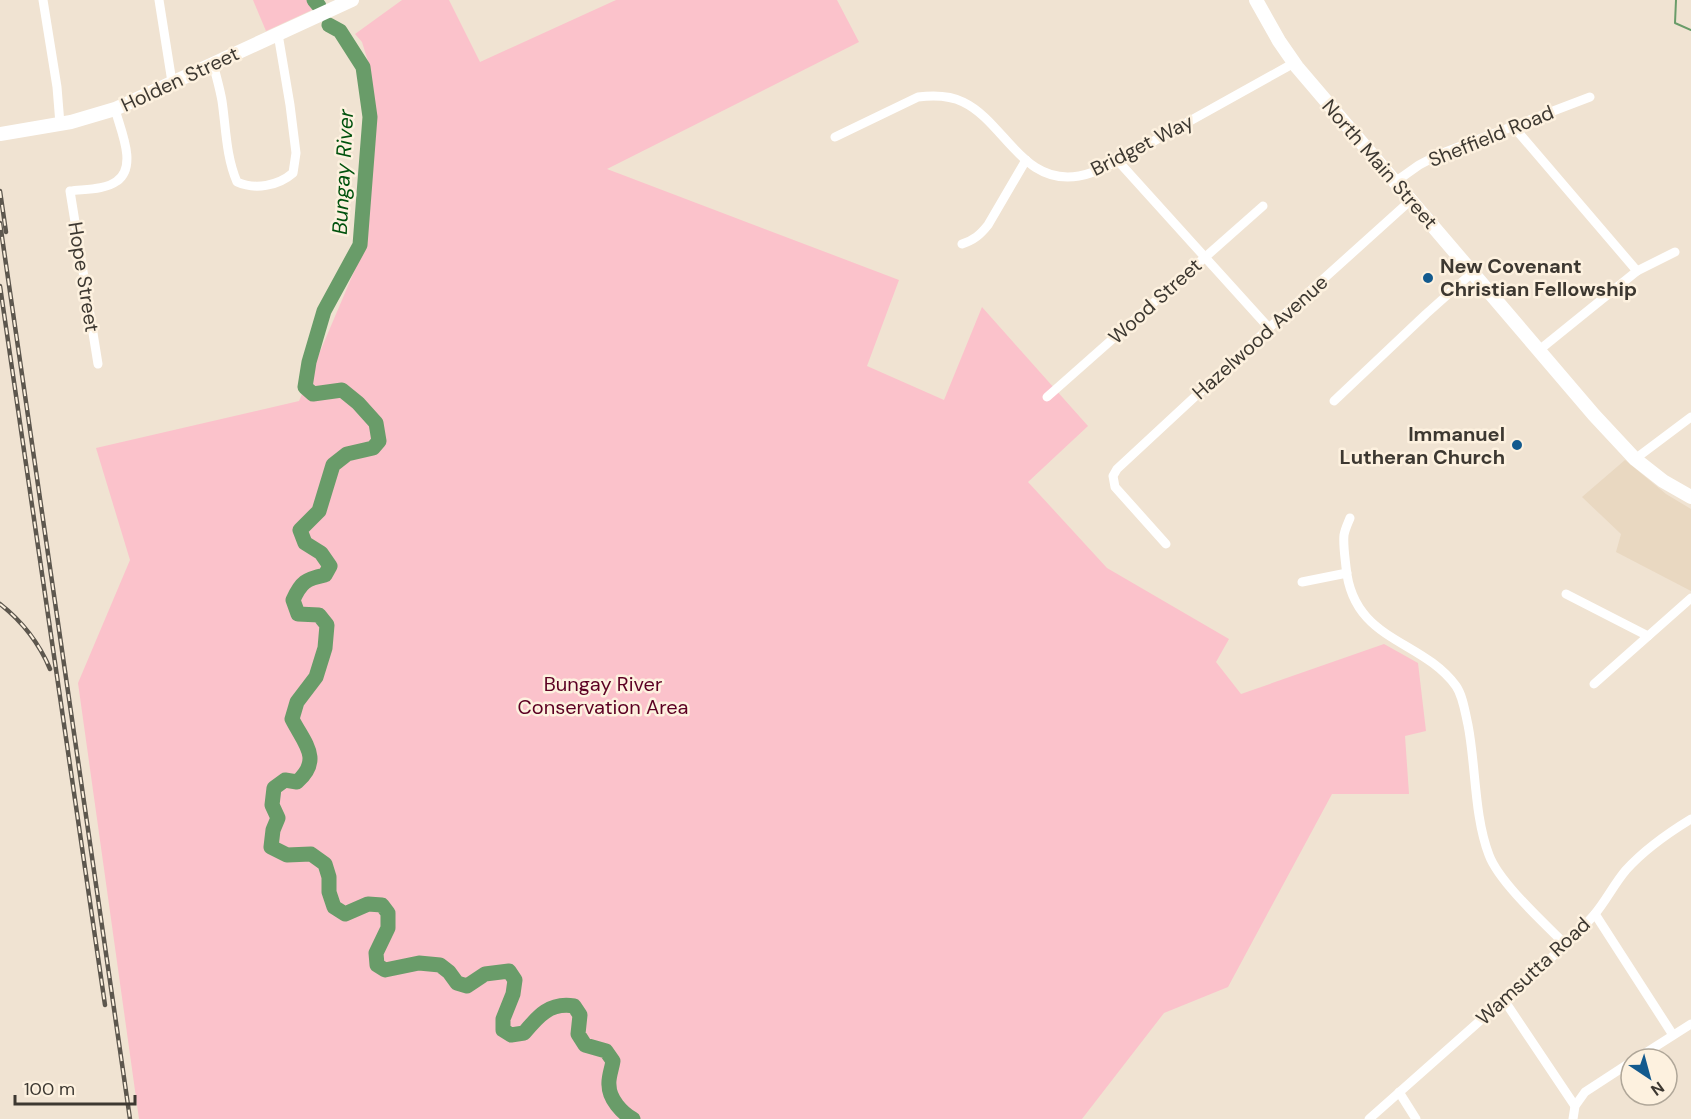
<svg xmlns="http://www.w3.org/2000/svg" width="1691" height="1119" font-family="'DM Sans',sans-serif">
<rect width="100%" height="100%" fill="#f0e3d2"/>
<!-- built -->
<polygon fill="#e9d8c1" points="1625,460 1666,494 1691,509 1691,591 1616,552 1621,534 1582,497"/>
<!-- green -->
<g fill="#fbc2cb">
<polygon points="253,0 307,0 314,9 266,31"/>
<polygon points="402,0 449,0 480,62 616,0 837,0 859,42 607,169 899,280 867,366 944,400 982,307 1088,426 1028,482 1107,568 1229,639 1216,662 1241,694 1384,644 1418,663 1426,731 1405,736 1409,794 1332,794 1228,987 1164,1013 1082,1119 139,1119 78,683 130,560 96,448 299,401 359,260 370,117 371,71 362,42 355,34"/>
</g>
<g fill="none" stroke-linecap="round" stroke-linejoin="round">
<!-- stream -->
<polyline stroke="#699c69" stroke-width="2" points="1676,0 1675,23 1691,30"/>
<!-- river -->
<g stroke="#699c69" stroke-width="15">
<polyline points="314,0 319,6"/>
<path d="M329,25L340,31L363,67L370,117L360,245L324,311L309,362L305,387L313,394L342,390L358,403L376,423L379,441L373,448L347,454L333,465L319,511L300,530L305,543L321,553L330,566L325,575C306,579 301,582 293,600L298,614L319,615L327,625L325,648L316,677L297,702L292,719C304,743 323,759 297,782L285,780L274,788L272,805L278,818L273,830L271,847L287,855L311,854L325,864L329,877V892L334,907L345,914L368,904L382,905L388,913V928L376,953L377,965L385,970L419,963L440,965L449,972L457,983L467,986L485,974L509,971L515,980L513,994L503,1019V1030L511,1035L524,1033C538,1016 550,1002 574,1006L580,1015L578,1034L585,1045L606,1051L613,1061C612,1068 608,1078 609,1085C609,1099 622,1113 633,1119"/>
</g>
<!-- street -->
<g stroke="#fff" stroke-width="9">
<polyline points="43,0 57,87 60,124"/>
<polyline points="159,0 172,82"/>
<path d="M213,63C216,76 220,89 222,101C226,128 226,157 237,182C255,190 278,186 293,173L296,153L290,105L278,34"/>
<polyline points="1513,126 1637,271"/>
<path d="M835,137L918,97C934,95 949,95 963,102C1005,122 1022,186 1079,176C1093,174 1105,167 1118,161L1294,63"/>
<polyline points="1118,161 1269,328"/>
<polyline points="1395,182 1419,165 1440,154 1590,97"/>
<path d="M962,244C974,240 980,235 988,225L1026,160"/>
<polyline points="1538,351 1637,271 1675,252"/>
<path d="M98,364L70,191C84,189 105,190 117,181C138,166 120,129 115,109"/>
<polyline points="1047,397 1263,206"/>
<polyline points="1334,401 1426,314 1473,272"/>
<polyline points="1635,459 1691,417"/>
<path d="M1350,518C1348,523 1345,529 1344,535C1343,545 1345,557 1346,567C1353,642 1421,638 1456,686C1463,696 1465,712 1468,725C1476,766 1474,816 1489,855C1499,882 1544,923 1565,944"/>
<polyline points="1166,544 1115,487 1113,476 1117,469 1269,328 1411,200"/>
<polyline points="1302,582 1347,573"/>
<polyline points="1566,594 1648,636"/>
<polyline points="1594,684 1691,598"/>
<polyline points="1595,914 1673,1035"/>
<polyline points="1504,1000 1575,1106"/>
<polyline points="1636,1059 1691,1024"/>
<polyline points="1399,1092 1416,1119"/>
<path d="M1369,1119L1552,957C1566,944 1581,930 1594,915C1606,901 1614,884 1626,870C1644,850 1668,833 1691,819"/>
<polyline points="1573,1119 1575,1106 1585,1092 1631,1062"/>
</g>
<!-- secondary -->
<g stroke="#fff" stroke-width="14">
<polyline points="1256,0 1279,41 1297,67 1594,415 1635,459 1663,481 1691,497"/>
<polyline points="0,134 71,122 115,109 352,0"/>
</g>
<defs>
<g id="rail">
<polyline points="0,191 6,232"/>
<polyline points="0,223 130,1119"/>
<polyline points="0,286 105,1005"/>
<path d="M0,604C23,622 39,643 50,669"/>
</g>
</defs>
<!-- rail casing -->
<use href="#rail" stroke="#5d574e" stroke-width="4.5"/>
<!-- rail -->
<use href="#rail" stroke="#fdf1df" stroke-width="2" stroke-dasharray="7" stroke-linecap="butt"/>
</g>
<!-- markers -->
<g fill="#135a8e" stroke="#fdf1df" stroke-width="2">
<circle cx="1428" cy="278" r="6"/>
<circle cx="1517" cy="445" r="6"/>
</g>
<g text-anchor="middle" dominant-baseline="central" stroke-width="5" stroke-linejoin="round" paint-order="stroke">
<!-- street labels -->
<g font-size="20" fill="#3d3831" stroke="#fdf1df">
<text transform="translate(180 79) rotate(-25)">Holden Street</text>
<text transform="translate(1491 136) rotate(-22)">Sheffield Road</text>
<text transform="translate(1142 145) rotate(-27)">Bridget Way</text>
<text transform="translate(1380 164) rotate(49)">North Main Street</text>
<text transform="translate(84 277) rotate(81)">Hope Street</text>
<text transform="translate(1155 301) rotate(-42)">Wood Street</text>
<text transform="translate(1260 337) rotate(-42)">Hazelwood Avenue</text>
<text transform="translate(1533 971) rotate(-43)">Wamsutta Road</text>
</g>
<!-- poi labels -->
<g font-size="20" font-weight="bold" fill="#3d3831" stroke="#fdf1df" text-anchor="start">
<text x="1440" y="266">New Covenant<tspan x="1440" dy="23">Christian Fellowship</tspan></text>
<text x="1505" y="434" text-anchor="end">Immanuel<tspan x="1505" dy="23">Lutheran Church</tspan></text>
</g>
<!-- park labels -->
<g font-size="20" fill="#5c0023" stroke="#fdf1df">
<text x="603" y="684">Bungay River<tspan x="603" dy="23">Conservation Area</tspan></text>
</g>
<!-- water labels -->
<g font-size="21" font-style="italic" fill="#00520d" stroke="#fdf1df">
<text transform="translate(343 172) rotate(-87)">Bungay River</text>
</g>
</g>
<!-- north arrow -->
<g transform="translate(1649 1077) rotate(144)"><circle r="28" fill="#fdf1df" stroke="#b0a799" stroke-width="1.5"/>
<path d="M0-4.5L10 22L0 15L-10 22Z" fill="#135a8e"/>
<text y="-9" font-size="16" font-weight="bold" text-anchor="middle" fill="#3d3831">N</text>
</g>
<!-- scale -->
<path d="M15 1095v9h120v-9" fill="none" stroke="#3d3831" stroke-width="3"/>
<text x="24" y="1095" font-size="18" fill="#3d3831" stroke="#fdf1df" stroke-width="4.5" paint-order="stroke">100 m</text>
</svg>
